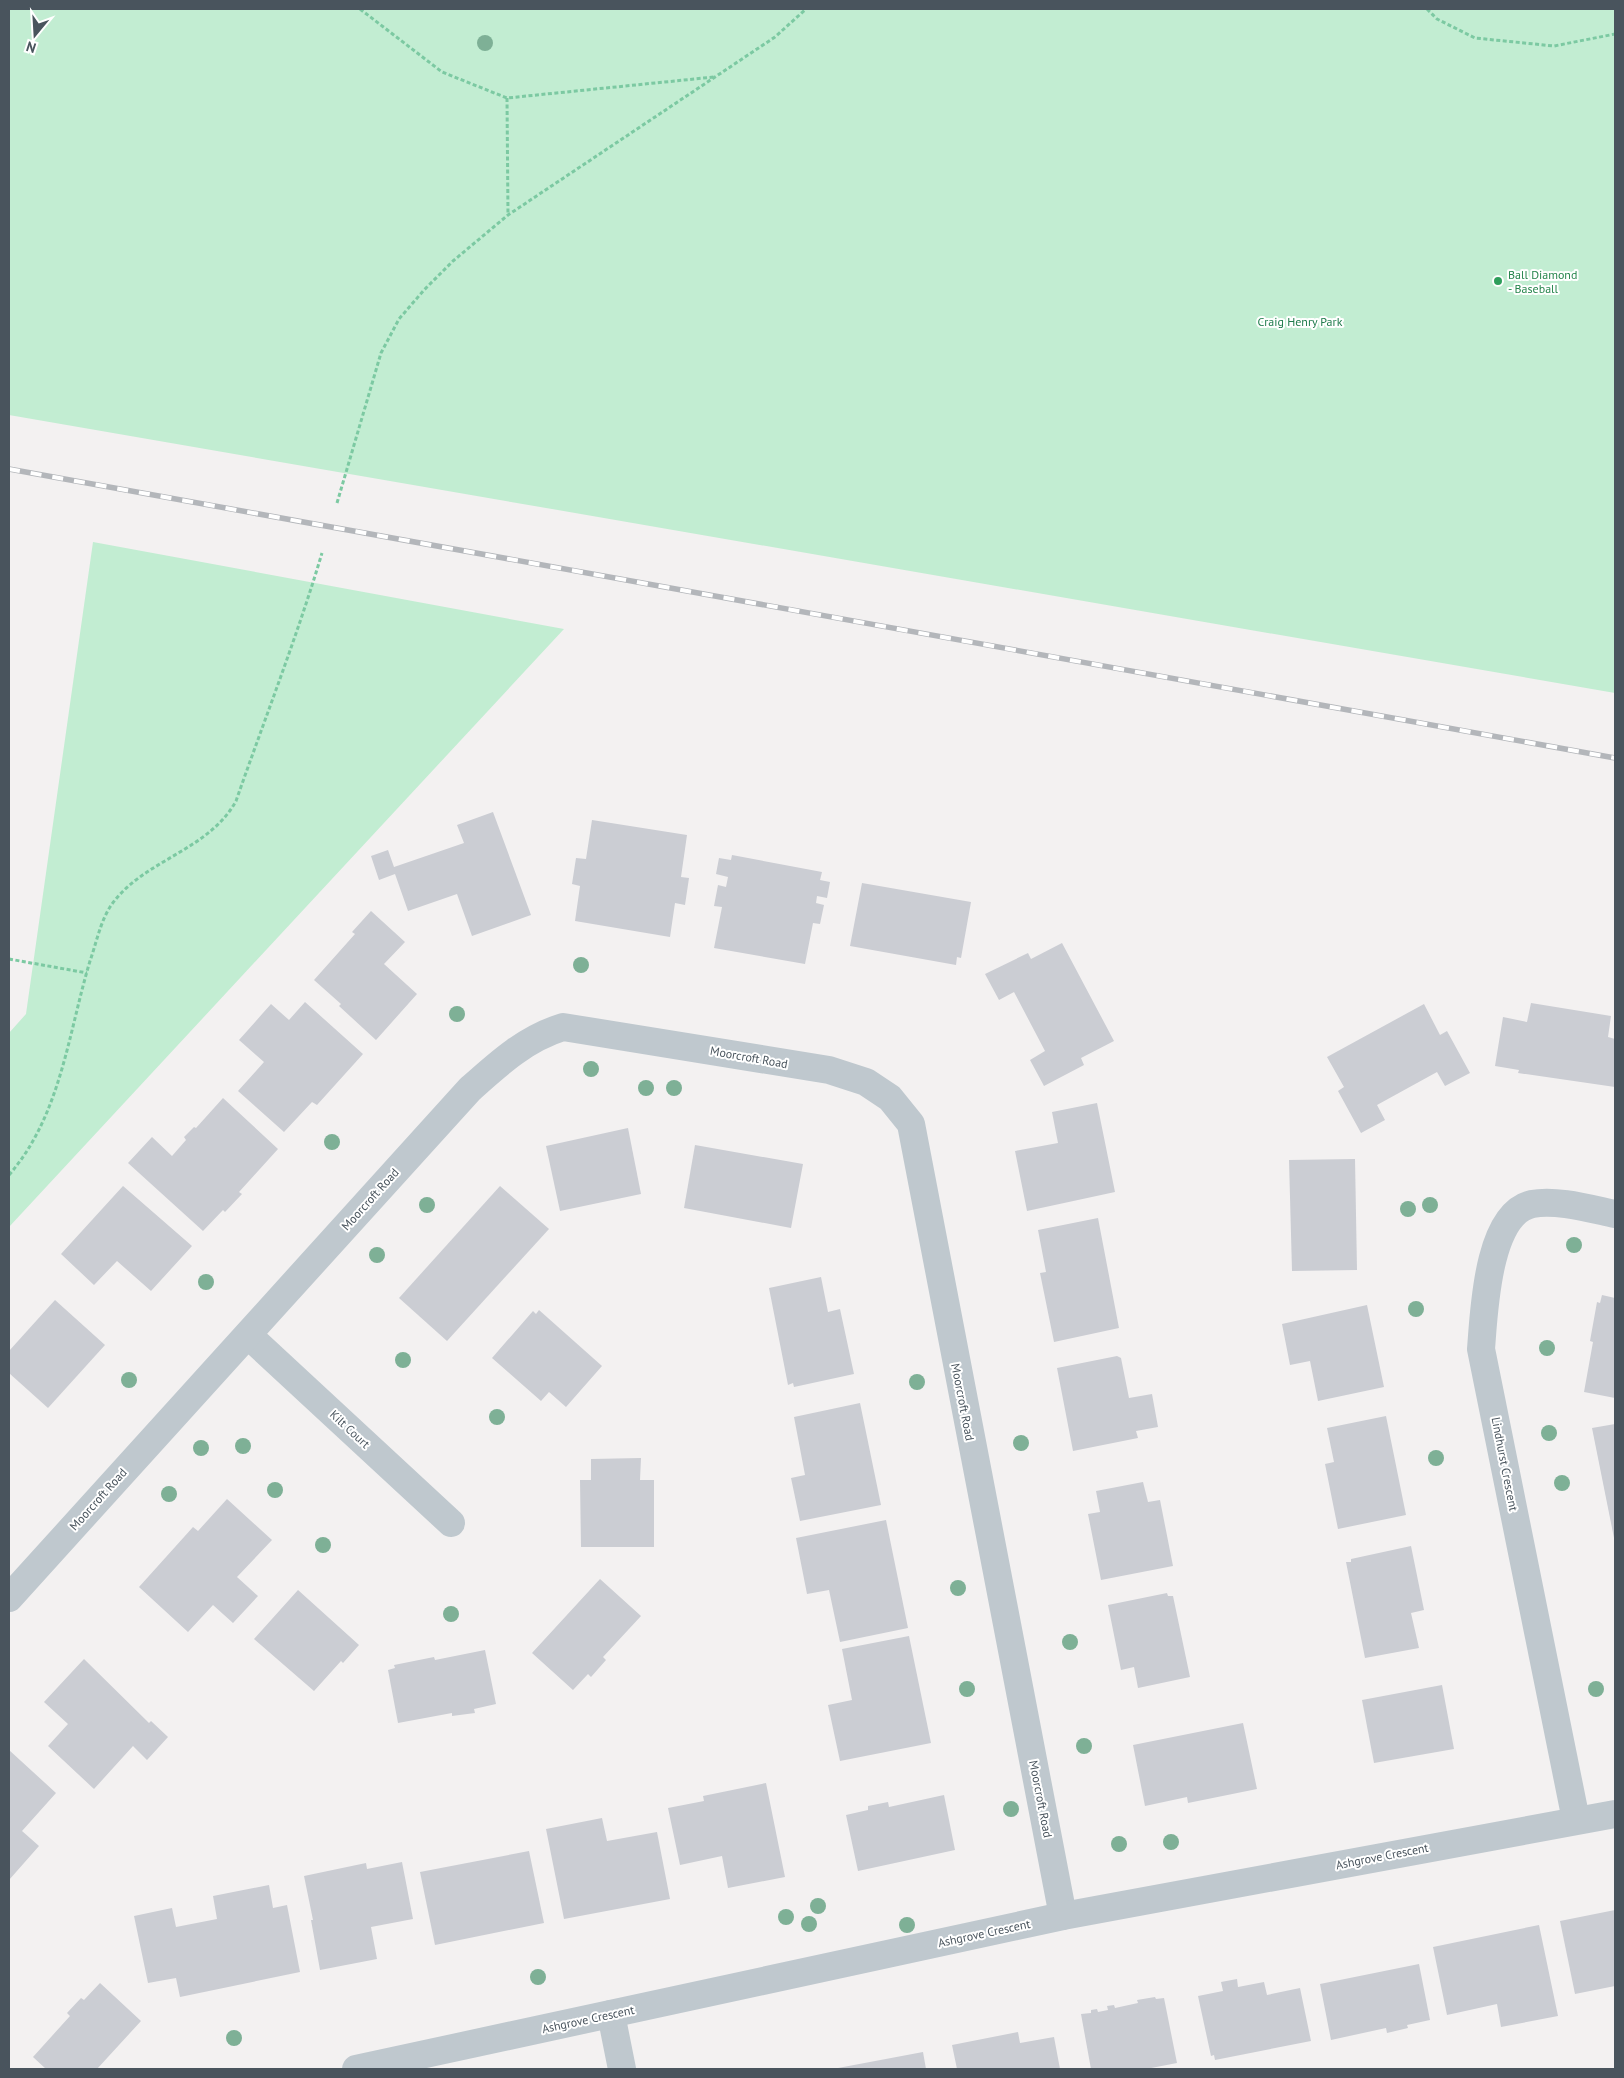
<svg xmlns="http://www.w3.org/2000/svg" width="1624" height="2078" font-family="'PT Sans',sans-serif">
<rect width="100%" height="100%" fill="#f3f1f1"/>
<!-- green -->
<g fill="#c2edd2">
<polygon points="9,9 1615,9 1615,693 9,415"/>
<polygon points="93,542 564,629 9,1227 9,1033 26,1014"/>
</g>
<!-- building -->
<g fill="#cbcdd3">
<polygon points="493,812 531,915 472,936 457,894 408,911 395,874 379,880 371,856 388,850 394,867 464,843 457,825"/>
<polygon points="592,820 687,835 681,877 689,878 685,905 675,903 670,937 575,921 580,886 572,884 576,858 586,859"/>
<polygon points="732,855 822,872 820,880 830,882 827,898 817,896 816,903 824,905 820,924 813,923 805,964 714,948 722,907 714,906 718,885 726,887 728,877 716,874 719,858 731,860"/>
<polygon points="862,883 971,902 961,958 957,957 956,965 850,946"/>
<polygon points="371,911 405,942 384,964 417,994 376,1040 339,1006 341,1004 314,980 355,934 352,932"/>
<polygon points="1062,943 1114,1041 1081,1058 1084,1065 1044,1086 1030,1060 1045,1051 1014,992 999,1000 985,974 1028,953 1031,959"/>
<polygon points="305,1002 363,1054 317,1105 312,1102 284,1132 238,1091 264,1062 239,1040 271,1004 289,1020"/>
<polygon points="1531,1003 1611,1016 1608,1037 1615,1039 1615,1087 1518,1073 1519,1070 1495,1066 1503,1017 1527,1022"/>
<polygon points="1424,1004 1440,1035 1447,1031 1470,1073 1445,1086 1437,1072 1377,1105 1385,1120 1361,1133 1338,1091 1344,1087 1327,1057"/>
<polygon points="223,1098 278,1149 239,1192 242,1194 225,1212 223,1210 203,1231 128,1163 152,1137 172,1156 186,1140 184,1137 194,1127 196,1128"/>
<polygon points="1097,1103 1115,1192 1027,1211 1015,1151 1058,1143 1052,1112"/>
<polygon points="628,1128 641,1194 560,1211 546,1146"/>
<polygon points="695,1145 803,1164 791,1228 684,1208"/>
<polygon points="1355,1159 1357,1270 1292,1271 1289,1160"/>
<polygon points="123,1186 192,1246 151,1291 117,1261 94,1285 61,1254"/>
<polygon points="500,1186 549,1229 447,1341 399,1298"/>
<polygon points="1098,1218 1119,1328 1054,1342 1040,1273 1046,1272 1038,1230"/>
<polygon points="821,1277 828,1312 840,1309 854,1374 794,1387 793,1383 788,1385 769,1288"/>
<polygon points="1602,1295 1615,1298 1615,1398 1584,1392 1593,1342 1590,1341 1597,1302 1600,1303"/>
<polygon points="55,1300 105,1345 48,1408 9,1373 9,1351"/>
<polygon points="1367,1305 1384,1387 1318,1401 1310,1361 1290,1365 1282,1324"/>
<polygon points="539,1310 602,1366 566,1407 549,1392 541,1401 492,1358 533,1311 536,1314"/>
<polygon points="1117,1356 1121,1358 1129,1398 1152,1394 1158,1427 1136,1431 1138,1438 1073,1451 1057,1368"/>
<polygon points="860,1403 881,1505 800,1521 791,1478 805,1475 794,1417"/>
<polygon points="1386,1416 1406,1515 1338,1529 1325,1464 1334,1462 1327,1428"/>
<polygon points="1615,1424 1615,1538 1614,1538 1592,1428"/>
<polygon points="641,1458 640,1480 654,1480 654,1547 581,1547 580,1480 591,1480 591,1459"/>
<polygon points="1143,1482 1148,1502 1160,1500 1173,1566 1101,1580 1088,1514 1100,1512 1096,1491"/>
<polygon points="227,1499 272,1540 237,1577 258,1596 233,1623 213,1605 188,1632 139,1587 193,1527 198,1531"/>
<polygon points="886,1520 908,1628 840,1642 829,1590 807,1594 796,1538"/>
<polygon points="1411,1546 1424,1610 1411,1613 1419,1648 1365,1658 1346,1562 1351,1562 1351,1559"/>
<polygon points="600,1579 641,1616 603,1657 606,1660 591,1677 588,1674 573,1690 532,1653"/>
<polygon points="298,1590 359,1645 343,1663 341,1661 314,1691 254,1639"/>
<polygon points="1167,1593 1168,1596 1173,1596 1190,1677 1138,1688 1134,1667 1121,1670 1108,1605"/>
<polygon points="909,1636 931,1743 840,1761 828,1705 852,1700 842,1649"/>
<polygon points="485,1650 496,1704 474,1709 475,1713 452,1716 452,1713 398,1723 388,1670 395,1668 394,1665 434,1657 435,1660"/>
<polygon points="84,1659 149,1723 151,1721 168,1737 147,1760 133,1746 94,1789 48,1746 68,1724 44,1702"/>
<polygon points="1442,1685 1454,1749 1374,1763 1362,1700"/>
<polygon points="1243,1723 1257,1789 1188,1803 1187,1797 1145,1806 1133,1745"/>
<polygon points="9,1750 56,1793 22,1831 39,1846 9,1880"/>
<polygon points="766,1783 785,1877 728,1888 722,1856 680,1865 668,1808 704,1801 703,1796"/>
<polygon points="944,1795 955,1850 858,1871 846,1815 868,1810 868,1806 888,1802 889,1807"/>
<polygon points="602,1818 607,1841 657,1832 670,1899 564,1919 546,1829"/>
<polygon points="529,1851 544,1923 435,1945 420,1872"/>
<polygon points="402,1862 413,1919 371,1927 377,1959 320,1970 311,1920 313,1920 304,1876 366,1863 367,1869"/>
<polygon points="269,1885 273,1908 287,1905 300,1972 180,1997 176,1978 148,1983 134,1916 172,1908 176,1927 217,1919 213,1896"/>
<polygon points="1615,1910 1615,1986 1575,1994 1560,1921"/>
<polygon points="1539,1925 1558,2016 1501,2027 1497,2004 1447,2015 1433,1947"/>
<polygon points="1419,1964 1430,2020 1407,2025 1408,2028 1387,2033 1386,2028 1331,2040 1320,1984"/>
<polygon points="1237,1979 1238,1987 1264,1982 1267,1995 1300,1988 1311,2041 1215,2060 1214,2055 1211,2056 1198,1996 1223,1991 1221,1982"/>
<polygon points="100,1983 141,2021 97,2069 46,2069 33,2057 70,2016 67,2013 81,1998 84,2000"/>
<polygon points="1155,1997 1156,1999 1164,1998 1177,2063 1146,2069 1091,2069 1081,2014 1091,2013 1091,2010 1097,2009 1098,2012 1108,2010 1107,2006 1114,2005 1115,2008 1138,2003 1137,2000"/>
<polygon points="1018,2032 1020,2043 1054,2037 1060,2069 957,2069 952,2045"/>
<polygon points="923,2052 926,2069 838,2069 838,2068"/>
</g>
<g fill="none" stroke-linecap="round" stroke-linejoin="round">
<!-- path -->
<g stroke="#7cc9a2" stroke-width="3" stroke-dasharray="4 2.5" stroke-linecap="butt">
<polyline points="360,9 442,72 507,98 714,77"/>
<polyline points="1427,9 1437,19 1475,38 1554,46 1615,34"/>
<polyline points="507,98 508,215"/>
<polyline points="337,503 381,353 399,319 424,290 453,261 508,215 775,37 806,9"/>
<polyline points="9,959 87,973"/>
<path d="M9,1175C61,1115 68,1034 90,961C96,944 100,923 110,907C141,860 208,852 236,801C265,718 297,637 322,553"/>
</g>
<!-- minor -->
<g stroke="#bfc8ce" stroke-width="28">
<polyline points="248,1335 451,1523"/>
<path d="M9,1598L470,1089C499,1063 525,1039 563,1027L829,1070L866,1082L890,1098L911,1124L1063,1916"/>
<path d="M1576,1820L1481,1349C1484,1313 1487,1214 1532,1204C1556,1199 1591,1209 1615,1214"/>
<polyline points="611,2014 622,2069"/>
<polyline points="356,2069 1063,1916 1615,1814"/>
</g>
<defs>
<polyline id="rail" points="9,469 1615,758"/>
</defs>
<!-- rail casing -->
<use href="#rail" stroke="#b3b6ba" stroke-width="5.5"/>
<!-- rail -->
<use href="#rail" stroke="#fff" stroke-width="4" stroke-dasharray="11" stroke-linecap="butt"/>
</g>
<!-- trees -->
<g fill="#7eb096">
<circle cx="485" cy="43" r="8"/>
<circle cx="581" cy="965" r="8"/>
<circle cx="457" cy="1014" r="8"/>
<circle cx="591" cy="1069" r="8"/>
<circle cx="646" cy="1088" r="8"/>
<circle cx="674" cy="1088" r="8"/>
<circle cx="332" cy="1142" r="8"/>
<circle cx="427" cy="1205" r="8"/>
<circle cx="1430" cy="1205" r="8"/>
<circle cx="1408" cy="1209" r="8"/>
<circle cx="1574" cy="1245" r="8"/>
<circle cx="377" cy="1255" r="8"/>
<circle cx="206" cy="1282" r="8"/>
<circle cx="1416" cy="1309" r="8"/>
<circle cx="1547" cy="1348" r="8"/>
<circle cx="403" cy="1360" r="8"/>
<circle cx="129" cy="1380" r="8"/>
<circle cx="917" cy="1382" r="8"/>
<circle cx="497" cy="1417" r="8"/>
<circle cx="1549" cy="1433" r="8"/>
<circle cx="1021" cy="1443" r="8"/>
<circle cx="243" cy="1446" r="8"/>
<circle cx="201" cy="1448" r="8"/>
<circle cx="1436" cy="1458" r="8"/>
<circle cx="1562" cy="1483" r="8"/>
<circle cx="275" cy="1490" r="8"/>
<circle cx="169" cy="1494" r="8"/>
<circle cx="323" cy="1545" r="8"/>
<circle cx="958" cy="1588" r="8"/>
<circle cx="451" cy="1614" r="8"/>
<circle cx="1070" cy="1642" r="8"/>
<circle cx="967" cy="1689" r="8"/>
<circle cx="1596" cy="1689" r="8"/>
<circle cx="1084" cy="1746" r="8"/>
<circle cx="1011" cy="1809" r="8"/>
<circle cx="1171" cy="1842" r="8"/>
<circle cx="1119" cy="1844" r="8"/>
<circle cx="818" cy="1906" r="8"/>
<circle cx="786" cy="1917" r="8"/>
<circle cx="809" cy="1924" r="8"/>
<circle cx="907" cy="1925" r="8"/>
<circle cx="538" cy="1977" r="8"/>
<circle cx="234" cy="2038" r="8"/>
</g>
<!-- markers -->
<circle fill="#2e9e5b" stroke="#fff" stroke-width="2" cx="1498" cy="281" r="5"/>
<g text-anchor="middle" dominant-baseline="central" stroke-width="4" stroke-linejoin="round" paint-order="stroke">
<!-- leisure labels -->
<g font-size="12" fill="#27864d" stroke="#fff" text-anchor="start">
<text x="1508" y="274">Ball Diamond<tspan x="1508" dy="14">- Baseball</tspan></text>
</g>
<!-- park labels -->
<g font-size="12" fill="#1e7b4b" stroke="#fff">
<text x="1300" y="321">Craig Henry Park</text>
</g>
<!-- street labels -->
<g font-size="12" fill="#49545d" stroke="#fff">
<text transform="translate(749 1057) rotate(10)">Moorcroft Road</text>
<text transform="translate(370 1199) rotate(-48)">Moorcroft Road</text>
<text transform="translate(963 1402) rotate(79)">Moorcroft Road</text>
<text transform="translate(350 1429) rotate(43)">Kilt Court</text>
<text transform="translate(1505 1464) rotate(79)">Lindhurst Crescent</text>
<text transform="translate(98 1499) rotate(-48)">Moorcroft Road</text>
<text transform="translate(1041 1799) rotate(79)">Moorcroft Road</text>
<text transform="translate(1382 1856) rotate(-11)">Ashgrove Crescent</text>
<text transform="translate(984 1933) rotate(-12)">Ashgrove Crescent</text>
<text transform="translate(588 2019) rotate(-12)">Ashgrove Crescent</text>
</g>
</g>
<!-- border -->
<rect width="1624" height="2078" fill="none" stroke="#49545d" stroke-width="20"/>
<!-- north arrow -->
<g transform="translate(35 35) rotate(198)" stroke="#ffffff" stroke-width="4" paint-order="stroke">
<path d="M0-4L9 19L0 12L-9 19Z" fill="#49545d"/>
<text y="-8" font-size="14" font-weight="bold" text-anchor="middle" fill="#49545d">N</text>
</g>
</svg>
